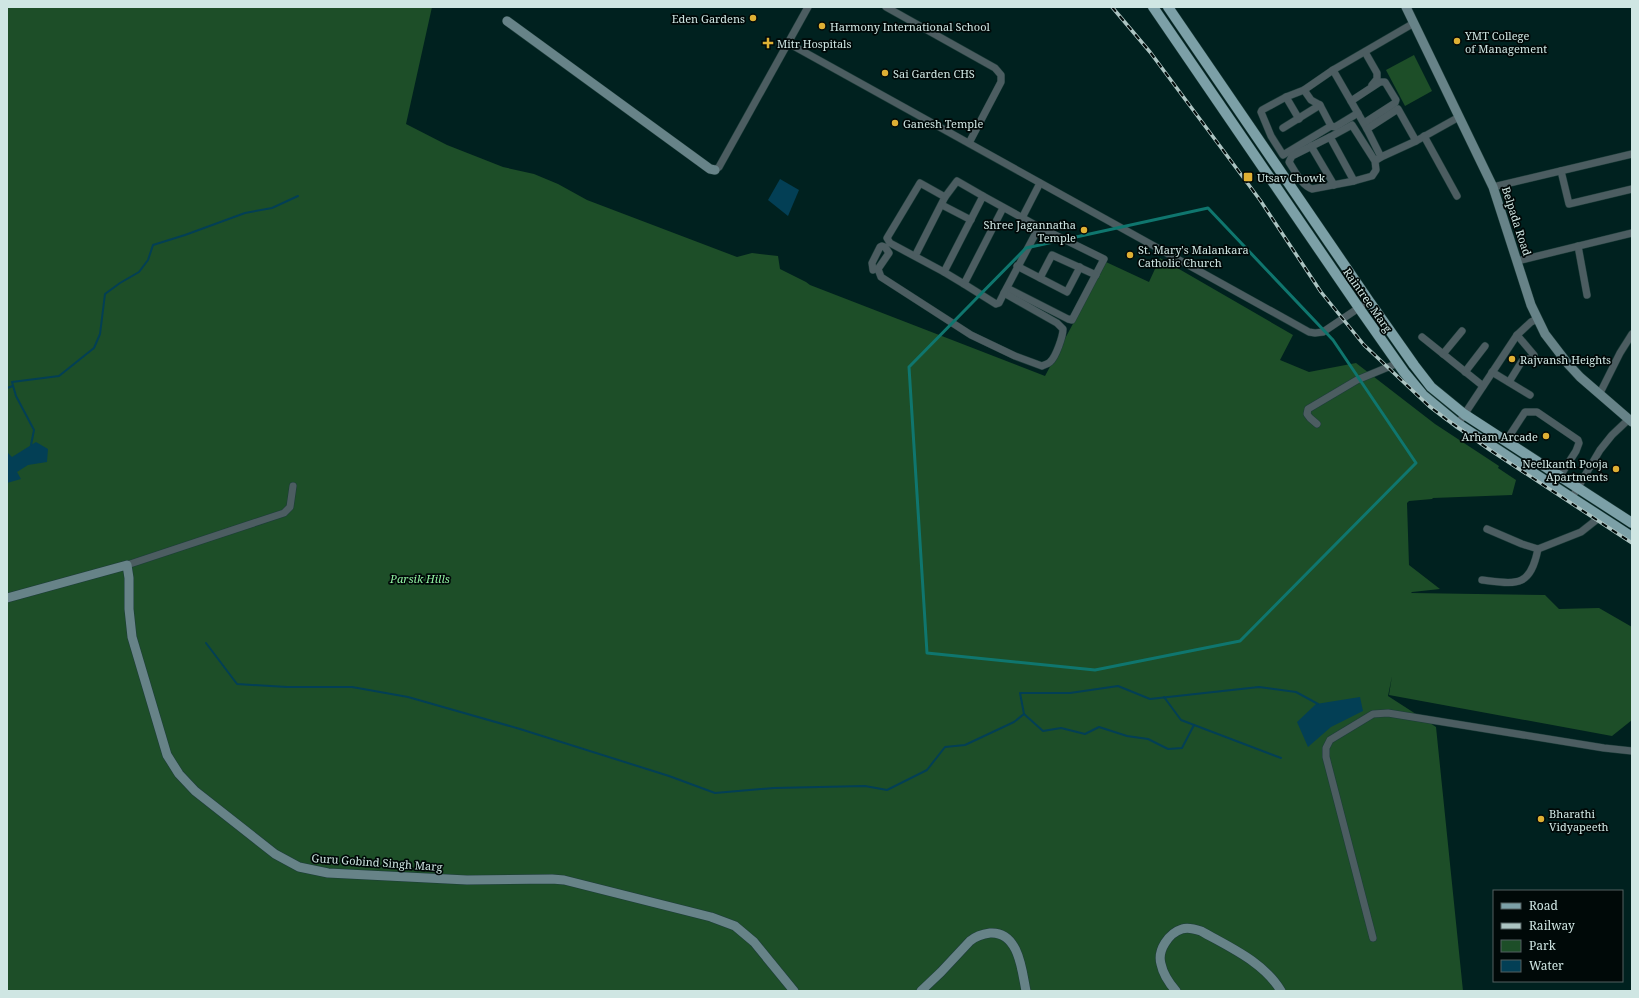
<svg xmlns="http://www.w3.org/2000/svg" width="1639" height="998" font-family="'Noto Serif',serif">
<rect width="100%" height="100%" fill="#00211f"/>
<!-- green -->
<g fill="#1d4e28">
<polygon points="7,7 432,7 406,124 447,145 503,167 534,174 558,184 587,200 737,257 752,253 778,256 780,269 806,282 810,285 1045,376 1106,262 1149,282 1160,258 1293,335 1280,360 1309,372 1356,363 1435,424 1499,466 1498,468 1516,480 1512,495 1433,498 1432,499 1409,501 1407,503 1409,565 1440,589 1412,592 1411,593 1545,595 1559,609 1599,608 1632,627 1632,720 1612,736 1389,695 1392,676 1388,696 1436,727 1463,991 7,991"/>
<polygon points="1414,55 1432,91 1405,106 1386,70"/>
</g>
<!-- water -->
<g fill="#033f55">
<polygon points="780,179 799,190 788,216 768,200"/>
<polygon points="36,442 48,449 47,462 28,465 17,472 21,479 7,483 7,452 12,457"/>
<polygon points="1360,697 1363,711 1331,727 1308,747 1297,722 1316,704"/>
</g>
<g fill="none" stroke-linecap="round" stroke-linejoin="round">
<!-- stream -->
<g stroke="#033f55" stroke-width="2">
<polyline points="7,388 13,386"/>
<polyline points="31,445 34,430 16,396 12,382 59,376 94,348 100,334 105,294 120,283 139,272 148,260 153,245 185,235 245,213 272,208 298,196"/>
<polyline points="206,643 237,684 287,687 352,687 408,697 520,729 669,776 715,793 774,788 865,786 887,790 927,770 945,747 965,745 1014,722 1024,714 1020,693 1070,693 1118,686 1150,699 1259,687 1296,692 1318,704"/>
<polyline points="1164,697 1181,720 1281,758"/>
<polyline points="1024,714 1043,731 1061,728 1085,734 1099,727 1127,736 1148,739 1168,749 1182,748 1194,725"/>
</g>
<defs>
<g id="street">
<polyline points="886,7 995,68 1001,75 1001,82 969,143"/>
<polyline points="788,43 1309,332 1315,333 1323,332 1369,301"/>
<polyline points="1365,52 1377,73 1377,79 1372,85"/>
<polyline points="1333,70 1367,129 1381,157 1416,141 1459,117"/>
<polyline points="1304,90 1311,100 1320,105 1331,126"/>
<polyline points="1286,97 1299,119"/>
<polyline points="1351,101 1380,82 1385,82 1396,100 1395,103 1364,123"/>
<polyline points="1358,113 1335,127 1331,126 1283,155 1271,136 1261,112 1262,110 1286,97 1304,90 1333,70 1414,23"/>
<polyline points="1283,128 1320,105"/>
<polyline points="1367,129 1398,109 1416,141"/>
<polyline points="1424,136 1457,196"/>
<path d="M1330,137L1292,156L1289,162C1295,171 1301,185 1312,189L1354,181"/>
<polyline points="1311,146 1334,185"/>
<polyline points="1375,161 1352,125 1330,137 1354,181 1372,176 1376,170 1375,161 1381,157"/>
<polyline points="715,170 719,167 808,7"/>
<polyline points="1561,171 1569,204 1632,189"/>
<polyline points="1493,187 1632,154"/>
<polyline points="942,205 971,220"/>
<polyline points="1003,208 964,284 944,272 983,196 1039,227 1104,259 1072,320 1068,319 1007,288"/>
<polyline points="1022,218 1040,183"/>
<polyline points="1578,246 1587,295"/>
<polyline points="915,256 945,197 957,181 983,196"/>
<polyline points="1517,261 1632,233"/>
<polyline points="1017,266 1067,292 1080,267"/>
<path d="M873,270L872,263L880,247L882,246L885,247L889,253L878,269L881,277L971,335L1015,356L1042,366C1044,365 1048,364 1050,362C1056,357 1063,336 1063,329L1057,323L1004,293L1039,227"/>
<polyline points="944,272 890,243 887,238 920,183 945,197"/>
<polyline points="1040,278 1052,255 1096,275"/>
<polyline points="964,284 996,304 999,303 1004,293"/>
<polyline points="1422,337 1483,386"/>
<polyline points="1443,354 1462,331"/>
<polyline points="1465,372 1485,346"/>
<polyline points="1492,372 1530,395"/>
<polyline points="1509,382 1522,361 1525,359 1532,359 1534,355 1517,335"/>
<polyline points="1600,393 1620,353 1632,334"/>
<polyline points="1317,424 1310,418 1307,414 1308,409 1357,380 1398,363"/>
<polyline points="1458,424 1517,335 1531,322 1537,319"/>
<polyline points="1506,441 1525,412 1537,412 1578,440 1579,443 1576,451 1560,476"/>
<polyline points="1571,499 1600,450 1612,435 1629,419"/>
<polyline points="1487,529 1522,544 1538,549 1581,532 1600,517"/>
<polyline points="127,565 284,513 290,507 293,486"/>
<path d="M1482,580C1517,584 1530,588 1538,549"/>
<polyline points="1373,938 1326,757 1326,748 1330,740 1373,714 1388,713 1604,748 1632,751"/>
</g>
<g id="secondary">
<polyline points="1406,7 1493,187 1531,305 1545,334 1568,364 1580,377 1632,422"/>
<polyline points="507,21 710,169 715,170"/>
<polyline points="7,598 127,565 129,578 129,609 132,637 167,755 179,774 195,791 275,854 299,867 328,873 467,880 552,879 564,880 711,917 735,926 754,942 794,991"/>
<path d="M921,991L941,972L970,941C976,936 982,934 990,933C1019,931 1022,971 1026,991"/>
<path d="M1176,991C1169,983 1163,974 1161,964C1157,950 1169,933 1182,929C1188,927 1195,929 1201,931C1229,947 1264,962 1281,991"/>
</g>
<g id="primary">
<polyline points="1153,7 1359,308 1404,372 1423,395 1458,424 1632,537"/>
<polyline points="1168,7 1369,301 1414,365 1431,387 1464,414 1632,523"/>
</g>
</defs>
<!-- street casing -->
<use href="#street" stroke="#1d3d3a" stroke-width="8"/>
<!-- secondary casing -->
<use href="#secondary" stroke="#1d3d3a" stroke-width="10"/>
<!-- primary casing -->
<use href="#primary" stroke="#1d3d3a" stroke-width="11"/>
<!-- street -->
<use href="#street" stroke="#4c5d61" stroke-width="7"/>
<!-- secondary -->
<use href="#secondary" stroke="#678388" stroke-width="9"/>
<!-- primary -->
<use href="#primary" stroke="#7ca0a7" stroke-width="10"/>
<defs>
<polyline id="rail" points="1112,7 1150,52 1260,200 1321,292 1364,345 1429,406 1446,419 1490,450 1632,543"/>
</defs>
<!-- rail casing -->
<use href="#rail" stroke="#acc4c2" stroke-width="3.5"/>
<!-- rail -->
<use href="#rail" stroke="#000908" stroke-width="2" stroke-dasharray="6" stroke-linecap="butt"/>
</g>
<!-- marked area -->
<path fill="none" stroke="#0f766e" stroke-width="3" stroke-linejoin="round" d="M1208,208L1333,340L1416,463L1240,641L1095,670L927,653L909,367L1026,248Z"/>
<!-- markers -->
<g fill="#dfb034" stroke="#000908" stroke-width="1.5">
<circle cx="753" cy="18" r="4"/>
<circle cx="822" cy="26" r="4"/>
<circle cx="1457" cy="41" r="4"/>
<path d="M766 37h4v4h4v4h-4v4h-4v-4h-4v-4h4z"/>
<circle cx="885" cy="73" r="4"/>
<circle cx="895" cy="123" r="4"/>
<rect x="1243" y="172" width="10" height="10" rx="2"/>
<circle cx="1084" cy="230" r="4"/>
<circle cx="1130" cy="255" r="4"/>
<circle cx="1512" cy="359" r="4"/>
<circle cx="1546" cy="436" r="4"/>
<circle cx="1616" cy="469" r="4"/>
<circle cx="1541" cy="819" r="4"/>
</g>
<g text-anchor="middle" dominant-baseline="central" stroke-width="3.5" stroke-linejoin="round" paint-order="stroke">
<!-- poi labels -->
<g font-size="11" fill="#cfe6e3" stroke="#000908" text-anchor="start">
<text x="745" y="18" text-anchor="end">Eden Gardens</text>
<text x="830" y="26">Harmony International School</text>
<text x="1465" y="35">YMT College<tspan x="1465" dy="13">of Management</tspan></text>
<text x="777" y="43">Mitr Hospitals</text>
<text x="893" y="73">Sai Garden CHS</text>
<text x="903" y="123">Ganesh Temple</text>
<text x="1257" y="177">Utsav Chowk</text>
<text x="1076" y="224" text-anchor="end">Shree Jagannatha<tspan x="1076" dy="13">Temple</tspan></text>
<text x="1138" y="249">St. Mary's Malankara<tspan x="1138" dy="13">Catholic Church</tspan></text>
<text x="1520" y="359">Rajvansh Heights</text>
<text x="1538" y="436" text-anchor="end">Arham Arcade</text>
<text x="1608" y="463" text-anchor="end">Neelkanth Pooja<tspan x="1608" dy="13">Apartments</tspan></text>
<text x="1549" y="813">Bharathi<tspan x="1549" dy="13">Vidyapeeth</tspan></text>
</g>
<!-- street labels -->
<g font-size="11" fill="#cfe6e3" stroke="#000908">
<text transform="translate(1517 221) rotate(72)">Belpada Road</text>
<text transform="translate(1368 300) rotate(55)">Raintree Marg</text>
<text transform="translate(377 862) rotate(4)">Guru Gobind Singh Marg</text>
</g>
<!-- park labels -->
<g font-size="11" font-style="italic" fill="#91f1a2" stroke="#000908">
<text x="420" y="578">Parsik Hills</text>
</g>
</g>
<!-- border -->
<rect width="1639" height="998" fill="none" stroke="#cfe6e3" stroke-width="16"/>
<!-- legend -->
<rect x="1493" y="890" width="130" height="92" fill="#000908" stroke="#536160"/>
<rect x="1501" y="903" width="20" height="6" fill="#7ca0a7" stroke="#536160"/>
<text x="1529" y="910" font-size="12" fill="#cfe6e3">Road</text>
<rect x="1501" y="923" width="20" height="6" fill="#acc4c2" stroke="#536160"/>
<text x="1529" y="930" font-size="12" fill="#cfe6e3">Railway</text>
<rect x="1501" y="940" width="20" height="12" fill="#1d4e28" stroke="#536160"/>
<text x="1529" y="950" font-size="12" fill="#cfe6e3">Park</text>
<rect x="1501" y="960" width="20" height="12" fill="#033f55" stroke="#536160"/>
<text x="1529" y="970" font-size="12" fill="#cfe6e3">Water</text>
</svg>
